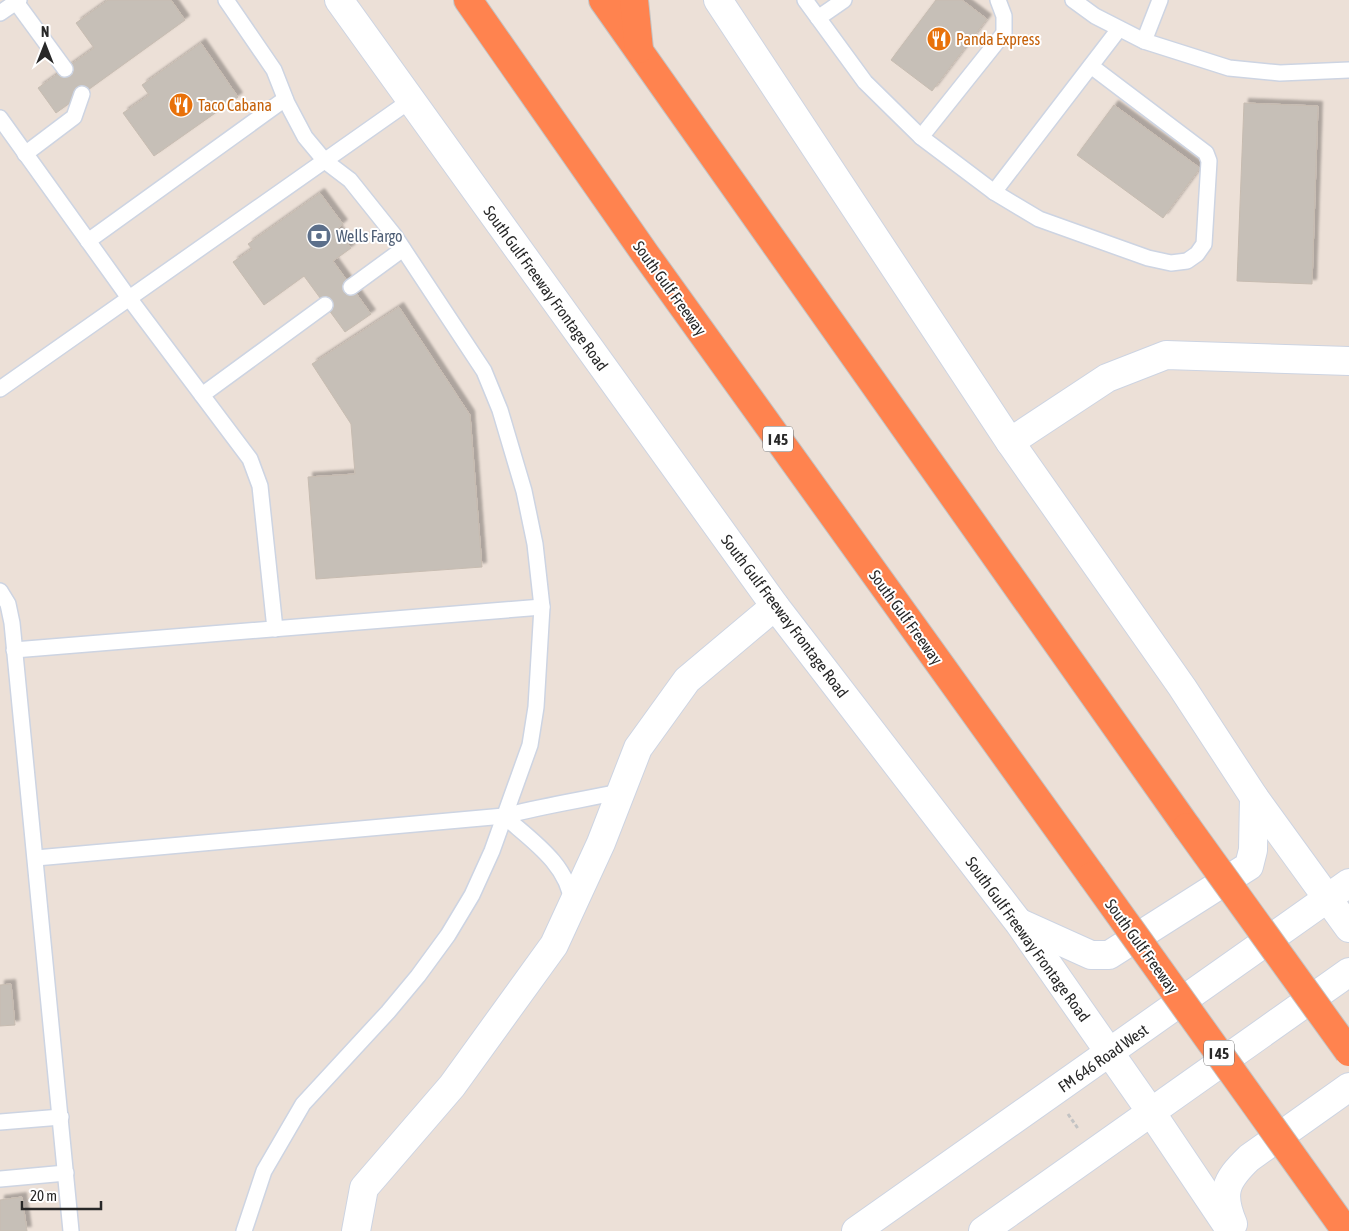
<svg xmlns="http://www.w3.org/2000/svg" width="1349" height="1231" font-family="'Asap Condensed',sans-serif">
<defs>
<filter id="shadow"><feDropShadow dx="4.5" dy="-4.5" stdDeviation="1" flood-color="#0004"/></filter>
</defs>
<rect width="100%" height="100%" fill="#ece0d7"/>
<!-- building -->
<g fill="#c6bfb7" stroke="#c7bcb1" filter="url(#shadow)">
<polygon points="108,0 171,0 185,20 56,113 38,88 94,48 76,23"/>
<polygon points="936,0 962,0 987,19 932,91 891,60"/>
<polygon points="201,43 238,97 154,156 123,113 149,95 142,85"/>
<polygon points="1244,103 1318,106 1312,284 1237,281"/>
<polygon points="1114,105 1200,168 1163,218 1077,155"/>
<polygon points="320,193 343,224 337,229 351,248 333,261 371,314 345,332 304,276 264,305 233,262 252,249 248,244"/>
<polygon points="399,307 470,415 482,567 316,579 308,477 355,474 351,424 312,364"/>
<polygon points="11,984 15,1025 0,1026 0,985"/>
<polygon points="22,1197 27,1231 0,1231 0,1200"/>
</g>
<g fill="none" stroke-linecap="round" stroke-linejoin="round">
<defs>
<g id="service">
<polyline points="226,0 274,70 287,103 305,137 325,161 350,180 394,235 484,371 500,410 524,491 535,544 542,607 536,707 530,745 492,851 472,895 448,935 418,976 388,1012 303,1104 264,1171 244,1231"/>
<polyline points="805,0 865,82 921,137 994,192 1039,219 1148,258 1171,263 1187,261 1197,254 1204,244 1209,161 1206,153 1091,66"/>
<polyline points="1073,0 1095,16 1144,41 1229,68 1280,73 1349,70"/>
<polyline points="16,2 65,69"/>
<polyline points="0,13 19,0"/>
<polyline points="818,18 844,0"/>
<polyline points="1144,41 1160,0"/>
<polyline points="0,118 129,298 250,459 260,486 275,629"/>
<polyline points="921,137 1004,33 1004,16 998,0"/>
<polyline points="25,154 74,117 82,94"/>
<polyline points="994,192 1119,29"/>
<polyline points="88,241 285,99"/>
<polyline points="351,287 403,249"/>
<polyline points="0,389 411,100"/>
<polyline points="202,395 325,305"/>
<polyline points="0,591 8,604 12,623 71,1231"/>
<polyline points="14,650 542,607"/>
<path d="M504,816C531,840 568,864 572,903"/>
<path d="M36,858L504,816C542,806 581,800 619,792"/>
<polyline points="0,1122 61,1117"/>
<polyline points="0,1179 66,1173"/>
</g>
<g id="secondary">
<polyline points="339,0 775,606 1019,923 1151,1112 1231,1231"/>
<polyline points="718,0 1010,442 1182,687 1254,797 1349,928"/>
<polyline points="1010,442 1107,378 1166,355 1349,361"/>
<polyline points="1020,923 1091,955 1109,955 1249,866 1253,850 1254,797"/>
<path d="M1233,1224C1220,1193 1225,1181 1249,1158L1349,1087"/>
<polyline points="356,1231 364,1188 452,1086 554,945 601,843 638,748 687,680 775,606"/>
<polyline points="856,1231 1349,883"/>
<polyline points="983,1231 1349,972"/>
</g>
<g id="motorway">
<polyline points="468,0 646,255 1092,876"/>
<polyline points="603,0 1187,827"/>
<polyline points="634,0 639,49"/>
</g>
</defs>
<!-- service casing -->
<use href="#service" stroke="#cdd4e2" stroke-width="18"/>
<!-- secondary casing -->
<use href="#secondary" stroke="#cdd4e2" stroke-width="30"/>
<!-- motorway casing -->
<use href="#motorway" stroke="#c3c3c3" stroke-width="30"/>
<!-- path -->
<polyline stroke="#c3c3c3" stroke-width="3" stroke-dasharray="4 2.5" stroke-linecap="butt" points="1068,1114 1079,1130"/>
<!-- service -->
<use href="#service" stroke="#fff" stroke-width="15"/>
<!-- secondary -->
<use href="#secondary" stroke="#fff" stroke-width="28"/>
<!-- motorway -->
<use href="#motorway" stroke="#ff834f" stroke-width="28"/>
<defs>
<g id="motorway-bridge">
<polyline points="1187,827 1349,1052"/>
<polyline points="1092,876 1346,1231"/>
</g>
</defs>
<!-- motorway-bridge casing -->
<use href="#motorway-bridge" stroke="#c3c3c3" stroke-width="30" stroke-linecap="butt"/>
<!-- motorway-bridge -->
<use href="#motorway-bridge" stroke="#ff834f" stroke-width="28"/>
</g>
<!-- icons -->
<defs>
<symbol id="restaurant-disc" viewBox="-11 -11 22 22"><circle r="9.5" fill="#e8710a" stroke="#fff"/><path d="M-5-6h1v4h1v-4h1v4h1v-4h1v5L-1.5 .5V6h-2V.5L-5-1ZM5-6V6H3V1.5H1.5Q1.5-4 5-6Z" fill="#fff"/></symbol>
<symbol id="bank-disc" viewBox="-11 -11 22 22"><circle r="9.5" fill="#5c6f8a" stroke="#fff"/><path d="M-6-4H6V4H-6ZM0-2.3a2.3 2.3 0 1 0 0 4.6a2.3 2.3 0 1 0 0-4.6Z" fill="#fff"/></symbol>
</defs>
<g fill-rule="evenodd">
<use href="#restaurant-disc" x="925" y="25" width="28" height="28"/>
<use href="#restaurant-disc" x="167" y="91" width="28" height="28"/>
<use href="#bank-disc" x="305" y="222" width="28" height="28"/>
</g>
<g text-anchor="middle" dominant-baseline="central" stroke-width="4" stroke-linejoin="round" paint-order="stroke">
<!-- shield labels -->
<g fill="#fff" stroke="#686868" stroke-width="1">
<rect x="763" y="426.5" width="30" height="25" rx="4"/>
<rect x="1204" y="1040.5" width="30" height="25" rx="4"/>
</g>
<g font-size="15" font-weight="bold" fill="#282828">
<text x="778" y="439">I 45</text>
<text x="1219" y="1053">I 45</text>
</g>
<!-- food labels -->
<g font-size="16" fill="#c56008" stroke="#fff" text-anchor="start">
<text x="956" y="39">Panda Express</text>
<text x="198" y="105">Taco Cabana</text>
</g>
<!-- service labels -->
<g font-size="16" fill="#4e5e75" stroke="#fff" text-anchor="start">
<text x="336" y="236">Wells Fargo</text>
</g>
<!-- street labels -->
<g font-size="16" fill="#282828" stroke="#fff">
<text transform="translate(546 288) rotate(54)">South Gulf Freeway Frontage Road</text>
<text transform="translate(670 288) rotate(54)">South Gulf Freeway</text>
<text transform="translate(785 616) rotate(53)">South Gulf Freeway Frontage Road</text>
<text transform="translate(906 617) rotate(54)">South Gulf Freeway</text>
<text transform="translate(1028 939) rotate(54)">South Gulf Freeway Frontage Road</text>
<text transform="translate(1142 946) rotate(54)">South Gulf Freeway</text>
<text transform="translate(1103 1058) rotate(-35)">FM 646 Road West</text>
</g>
</g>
<!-- north arrow -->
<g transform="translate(45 45)" stroke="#ffffff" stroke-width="4" paint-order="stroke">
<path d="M0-4L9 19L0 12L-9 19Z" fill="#282828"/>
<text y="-8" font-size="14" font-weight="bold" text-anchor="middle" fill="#282828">N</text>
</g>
<!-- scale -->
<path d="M22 1201v8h79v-8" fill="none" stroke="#282828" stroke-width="2.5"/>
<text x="30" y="1201" font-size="15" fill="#282828" stroke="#ffffff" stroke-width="4" paint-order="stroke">20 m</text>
</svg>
